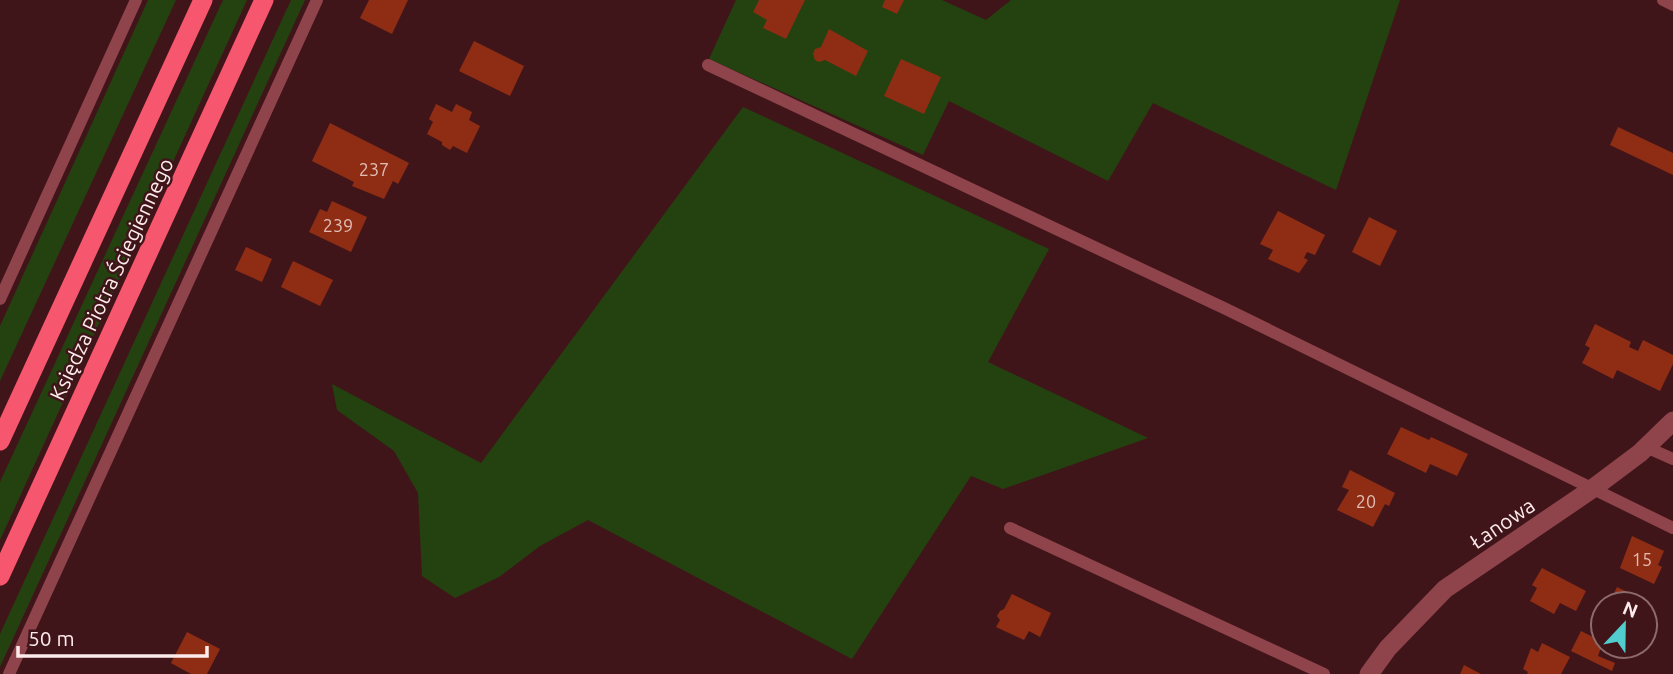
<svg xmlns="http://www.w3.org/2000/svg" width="1673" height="674" font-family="Ubuntu,sans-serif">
<rect width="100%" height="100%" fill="#40151a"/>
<!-- green -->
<g fill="#234210">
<polygon points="148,0 176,0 0,381 0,326"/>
<polygon points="223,0 247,0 0,540 0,482"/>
<polygon points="291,0 305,0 0,667 0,634"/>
<polygon points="736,0 942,0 986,20 1011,0 1400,0 1336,190 1153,103 1108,181 949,101 923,155 709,59"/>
<polygon points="743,107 1049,249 988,362 1148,438 1003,489 971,476 852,659 588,520 540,546 499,577 455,598 422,576 418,493 394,451 337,410 332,384 481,463"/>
</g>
<!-- building -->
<g fill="#8e2d13">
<polygon points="369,0 408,0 392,34 360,18"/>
<polygon points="759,0 805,0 786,39 763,28 767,20 753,12"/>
<polygon points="885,0 904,0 897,14 882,7"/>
<polygon points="829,29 868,51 856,76 825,60 819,62 815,60 813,54 815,49 821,47"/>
<polygon points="474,41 524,66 510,96 459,71"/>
<polygon points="901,59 941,77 924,114 884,96"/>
<polygon points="436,104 452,112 456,104 472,112 469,120 480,126 467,153 453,146 450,150 442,145 442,142 427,134 433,122 429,119"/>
<polygon points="330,123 409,163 398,184 393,181 384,199 352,186 354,182 312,161"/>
<polygon points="1618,127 1673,153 1673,175 1610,145"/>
<polygon points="332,201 367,217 351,252 309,232 320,209 327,212"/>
<polygon points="1278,211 1325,235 1315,255 1307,252 1304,258 1308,260 1299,273 1268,259 1273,250 1260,244"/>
<polygon points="1369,217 1397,231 1380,266 1352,252"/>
<polygon points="246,247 272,259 262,282 235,270"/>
<polygon points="293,261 333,280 320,306 281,287"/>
<polygon points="1595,324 1631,342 1629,347 1638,351 1643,340 1673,355 1673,364 1660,391 1617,370 1613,379 1582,363 1590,348 1585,345"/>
<polygon points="1401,427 1429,440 1431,437 1468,454 1457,476 1430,464 1426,473 1387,454"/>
<polygon points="1350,470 1395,493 1389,506 1385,504 1373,527 1337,510 1349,490 1342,487"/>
<polygon points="1632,536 1664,551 1658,565 1662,567 1654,584 1620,568"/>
<polygon points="1542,568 1586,591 1576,611 1560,603 1554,614 1530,601 1537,588 1532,585"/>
<polygon points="1617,587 1644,600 1642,604 1609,604"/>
<polygon points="1012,594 1051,613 1040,637 1029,631 1024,640 996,627 1000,620 997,616 1000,611 1004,609"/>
<polygon points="1581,631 1603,642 1598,656 1615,663 1612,671 1571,651"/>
<polygon points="187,632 220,649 207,674 191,674 171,663"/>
<polygon points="1542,643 1570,657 1561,674 1527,674 1528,672 1523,669 1531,648 1538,652"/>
<polygon points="1464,665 1481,674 1460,674"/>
</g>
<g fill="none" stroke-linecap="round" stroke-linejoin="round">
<!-- service -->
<g stroke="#8f434b" stroke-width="12">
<polyline points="1663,0 1673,5"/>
<polyline points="708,65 1226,309 1673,528"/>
<polyline points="0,299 136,0"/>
<polyline points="1646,447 1673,459"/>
<polyline points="1010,528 1324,674"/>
<polyline points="9,674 317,0"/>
</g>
<!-- minor -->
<polyline stroke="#8f434b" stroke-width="19" points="1369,674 1388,648 1445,589 1592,489 1640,453 1673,421"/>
<!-- primary -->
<g stroke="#f7576e" stroke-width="19">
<polyline points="0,441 203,0"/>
<polyline points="0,576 264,0"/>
</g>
</g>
<g text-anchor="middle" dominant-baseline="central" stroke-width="5" stroke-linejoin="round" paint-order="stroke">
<!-- number labels -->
<g font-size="18" fill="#e1bcb5">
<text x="374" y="169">237</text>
<text x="338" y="225">239</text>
<text x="1366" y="501">20</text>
<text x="1642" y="559">15</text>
</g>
<!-- street labels -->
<g font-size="21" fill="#fdebeb" stroke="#40151a">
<text transform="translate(111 279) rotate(-65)">Księdza Piotra Ściegiennego</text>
<text transform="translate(1502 523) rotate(-34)">Łanowa</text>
</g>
</g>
<!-- north arrow -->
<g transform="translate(1624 625) rotate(22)"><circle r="33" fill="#40151a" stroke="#8c6b6e" stroke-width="2"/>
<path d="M0-5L12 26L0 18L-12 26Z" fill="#52cdcd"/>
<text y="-10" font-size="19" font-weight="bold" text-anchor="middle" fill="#fdebeb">N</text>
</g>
<!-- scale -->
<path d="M18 646v10h189v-10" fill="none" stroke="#fdebeb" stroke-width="3.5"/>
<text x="28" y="646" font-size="21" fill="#fdebeb" stroke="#40151a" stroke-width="5" paint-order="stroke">50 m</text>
</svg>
